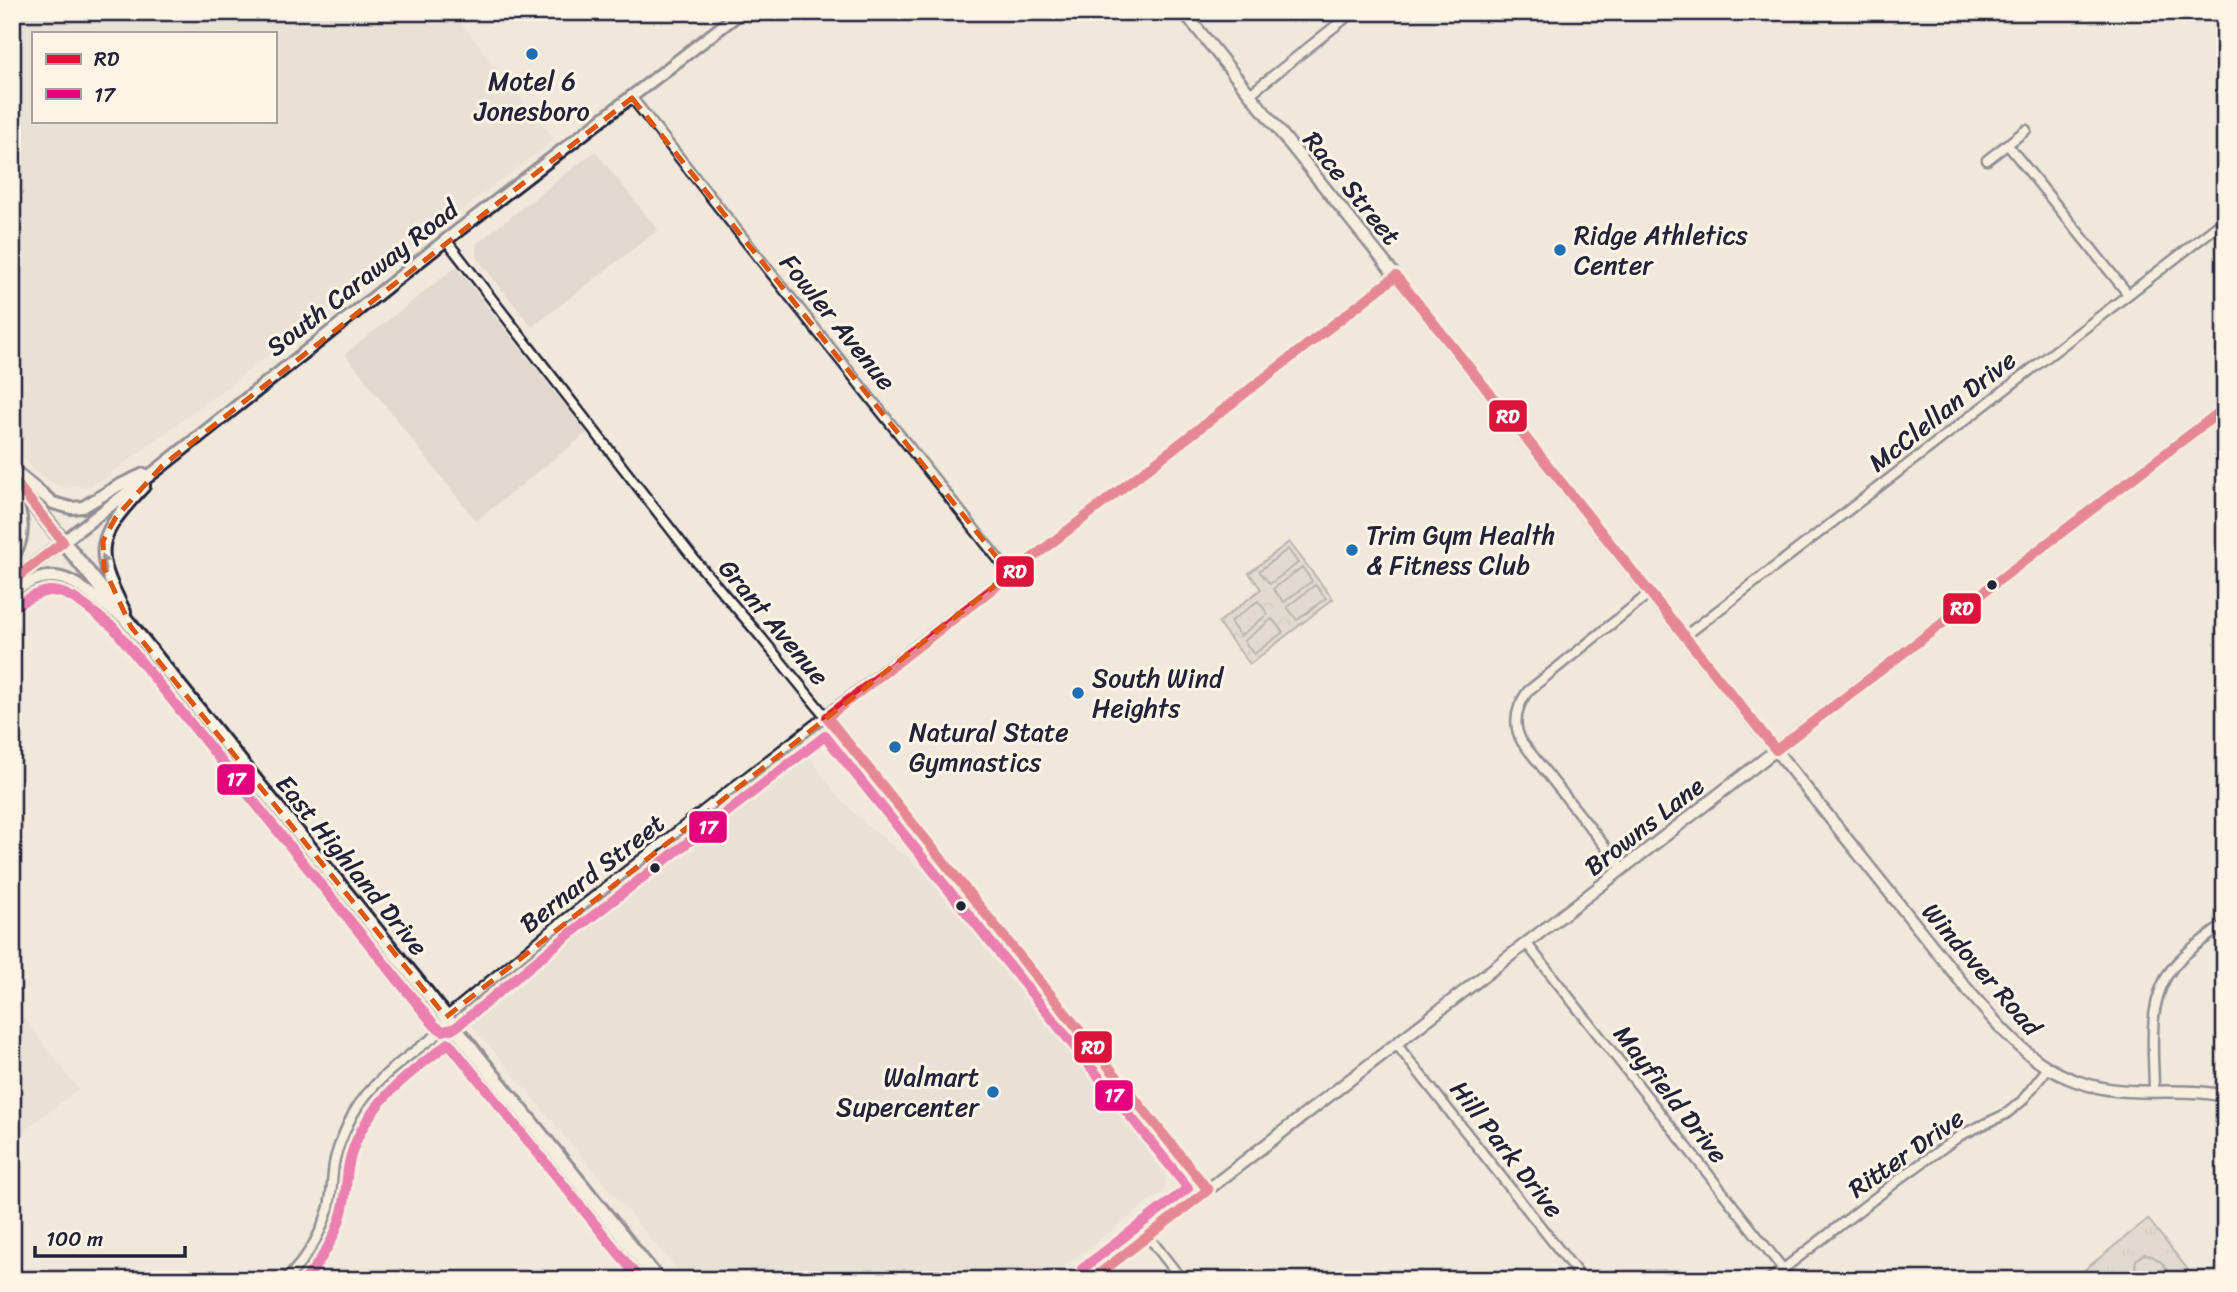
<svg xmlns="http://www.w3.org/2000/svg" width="2237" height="1292" font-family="Sriracha,sans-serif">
<defs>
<pattern id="grass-tufts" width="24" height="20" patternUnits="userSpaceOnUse" patternTransform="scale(1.75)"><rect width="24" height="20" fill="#d1cbc3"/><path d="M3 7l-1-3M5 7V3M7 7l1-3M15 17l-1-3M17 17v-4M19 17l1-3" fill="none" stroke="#b3aea8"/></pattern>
<pattern id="forest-firs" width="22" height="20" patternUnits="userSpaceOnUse" patternTransform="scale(1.75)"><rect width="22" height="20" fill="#d1cbc3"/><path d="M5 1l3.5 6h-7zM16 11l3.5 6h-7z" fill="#b3aea8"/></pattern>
<pattern id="park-crowns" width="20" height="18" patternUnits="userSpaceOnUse" patternTransform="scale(1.75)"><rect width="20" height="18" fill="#d1cbc3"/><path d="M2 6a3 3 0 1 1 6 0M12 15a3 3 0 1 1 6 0" fill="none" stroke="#b3aea8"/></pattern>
</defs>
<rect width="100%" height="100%" fill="#efe8db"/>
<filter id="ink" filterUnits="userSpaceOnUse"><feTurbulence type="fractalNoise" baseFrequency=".0143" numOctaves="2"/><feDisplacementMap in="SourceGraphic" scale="14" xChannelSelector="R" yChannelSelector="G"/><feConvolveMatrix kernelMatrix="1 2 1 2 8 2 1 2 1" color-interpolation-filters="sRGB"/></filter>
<g filter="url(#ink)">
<!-- built -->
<g fill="#e0d9cf" fill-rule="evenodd">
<path d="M12,12H452L554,140L104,479L91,486L62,487L39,475L12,446ZM33,33H275V121H33Z"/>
<polygon points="595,151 658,230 532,327 476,257 476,244"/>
<polygon points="456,267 587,433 476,521 345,354"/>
<polygon points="802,747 838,797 869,827 927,874 963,911 1165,1173 1166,1183 1163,1191 1047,1280 686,1280 461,1012 756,780"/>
<polygon points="12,1003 78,1089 12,1140"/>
</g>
<!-- grass -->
<polygon fill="url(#grass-tufts)" stroke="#7a767f" stroke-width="2" points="2148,1219 2196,1280 2176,1280 2160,1261 2144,1254 2136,1260 2135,1270 2141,1280 2072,1280"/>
<!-- forest -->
<path fill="url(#forest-firs)" stroke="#7a767f" stroke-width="2" d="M2144,1254C2159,1256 2166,1268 2176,1280H2141L2135,1270L2136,1260Z"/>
<!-- park -->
<polygon fill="url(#park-crowns)" stroke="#7a767f" stroke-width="2" points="1289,542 1333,599 1250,664 1218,623 1261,589 1249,573"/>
<!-- pitch -->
<g fill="#d1cbc3" stroke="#7a767f" stroke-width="2">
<polygon points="1288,549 1298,563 1270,584 1259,571"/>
<polygon points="1302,567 1312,581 1284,602 1273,589"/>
<polygon points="1315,585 1326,598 1297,620 1287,607"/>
<polygon points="1258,601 1268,614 1240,636 1230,622"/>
<polygon points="1272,619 1283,632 1254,654 1244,641"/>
</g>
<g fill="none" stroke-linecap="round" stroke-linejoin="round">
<defs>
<g id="minor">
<polyline points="1250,94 1353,12"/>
<polyline points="632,98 1010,574"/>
<polyline points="2007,144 2128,294"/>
<polyline points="1987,160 2026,130"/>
<polyline points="446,240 694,559 760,636 959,880 1208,1190"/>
<polyline points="1685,636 2225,220"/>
<path d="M1623,869L1522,742C1512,724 1516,707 1528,691L1650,593"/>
<polyline points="1527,944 1783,1269"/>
<polyline points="446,1017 558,925 731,789 1396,276"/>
<polyline points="1397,1045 1583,1280"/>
<path d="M2154,1092C2154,1050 2145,1001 2174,966C2188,949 2208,937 2225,924"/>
<polyline points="1148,1236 1182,1280"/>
<path d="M285,1280C306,1260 321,1235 329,1207C332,1193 332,1178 334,1164C337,1147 345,1130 353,1114C374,1076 418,1050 451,1024"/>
<polyline points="1223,1280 1228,1280"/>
<polyline points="1769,1280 1905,1175 1961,1135 2006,1114 2022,1101 2048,1068"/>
</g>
<g id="tertiary">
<path d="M1184,12L1967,989C2015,1045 2049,1087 2128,1091C2161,1093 2192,1089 2225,1096"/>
<polyline points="1091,1280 1794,736 2225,408"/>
</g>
<g id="secondary">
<polyline points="12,469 53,503 71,508 83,507 118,486 144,474"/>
<path d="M12,492C23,515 27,536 12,558"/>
<polyline points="12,581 162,466 446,240 741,12"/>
<path d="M12,591C21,587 29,582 38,579C71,568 96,602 121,616"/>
<path d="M125,612C92,548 96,538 144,486"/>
</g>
<polyline id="primary" points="12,478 658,1280"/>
</defs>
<!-- minor casing -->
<use href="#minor" stroke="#22223b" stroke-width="13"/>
<!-- tertiary casing -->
<use href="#tertiary" stroke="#22223b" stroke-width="15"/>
<!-- secondary casing -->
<use href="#secondary" stroke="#22223b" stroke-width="16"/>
<!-- primary casing -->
<use href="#primary" stroke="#22223b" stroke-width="18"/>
<!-- minor -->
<use href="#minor" stroke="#fcf5e5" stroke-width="8"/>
<!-- tertiary -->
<use href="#tertiary" stroke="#fcf5e5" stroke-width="10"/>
<!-- secondary -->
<use href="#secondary" stroke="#fcf5e5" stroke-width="10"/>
<!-- primary -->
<use href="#primary" stroke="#fcf5e5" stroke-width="12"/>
<defs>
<g id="bus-1">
<polyline points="12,478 63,542 12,581"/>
<polyline points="1091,1280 1208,1190 827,717 1396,276 1776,750 2225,408"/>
</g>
<g id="bus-2">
<path d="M18,604C28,599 38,592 49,591C73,590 94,615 113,627L435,1026L443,1031L455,1028L567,936L825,736L1188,1188L1082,1269"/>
<path d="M305,1280C323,1258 339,1232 344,1203C347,1187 346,1171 351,1155C367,1103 407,1075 449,1043L640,1280"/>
</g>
</defs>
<!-- bus-1 casing -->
<use href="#bus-1" stroke="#fcf5e5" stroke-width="16"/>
<!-- bus-2 casing -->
<use href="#bus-2" stroke="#fcf5e5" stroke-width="16"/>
<!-- bus-1 -->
<use href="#bus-1" stroke="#dc143c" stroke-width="10"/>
<!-- bus-2 -->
<use href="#bus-2" stroke="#e5007d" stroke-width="10"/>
</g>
<!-- one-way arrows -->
<defs><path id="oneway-solid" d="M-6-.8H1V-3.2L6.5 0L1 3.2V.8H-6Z" transform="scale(1.75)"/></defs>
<use fill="#9a9698" href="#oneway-solid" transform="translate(104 564) rotate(-101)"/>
</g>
<!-- marked area -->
<path d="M0 0H2237V1292H0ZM632,98L1010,574L446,1017L131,627L104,568L103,541L116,517L162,466Z" fill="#efe8db" fill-opacity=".55" fill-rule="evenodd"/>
<path fill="none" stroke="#de560e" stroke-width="5" stroke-dasharray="14 9" stroke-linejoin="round" d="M632,98L1010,574L446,1017L131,627L104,568L103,541L116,517L162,466Z"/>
<!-- markers -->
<g fill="#1f6fb2" stroke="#fcf5e5" stroke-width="2.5">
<circle cx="532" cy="54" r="7"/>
<circle cx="1560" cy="250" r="7"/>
<circle cx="1352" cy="550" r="7"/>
<circle cx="1078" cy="693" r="7"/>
<circle cx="895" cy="747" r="7"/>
<circle cx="993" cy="1092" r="7"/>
</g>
<g fill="#22223b" stroke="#fcf5e5" stroke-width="2.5">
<circle cx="1992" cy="585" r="6"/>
<circle cx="655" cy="868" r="6"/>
<circle cx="961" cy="906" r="6"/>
</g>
<g text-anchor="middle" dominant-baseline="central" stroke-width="6" stroke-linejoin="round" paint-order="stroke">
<!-- poi labels -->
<g font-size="26" fill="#22223b" stroke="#fcf5e5" text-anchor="start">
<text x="532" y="81" text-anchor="middle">Motel 6<tspan x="532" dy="30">Jonesboro</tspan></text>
<text x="1574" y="235">Ridge Athletics<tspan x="1574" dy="30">Center</tspan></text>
<text x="1366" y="535">Trim Gym Health<tspan x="1366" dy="30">&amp; Fitness Club</tspan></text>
<text x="1092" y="678">South Wind<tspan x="1092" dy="30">Heights</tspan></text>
<text x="909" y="732">Natural State<tspan x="909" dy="30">Gymnastics</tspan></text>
<text x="979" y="1077" text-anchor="end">Walmart<tspan x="979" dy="30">Supercenter</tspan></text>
</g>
<!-- street labels -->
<g font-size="26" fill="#22223b" stroke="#fcf5e5">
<text transform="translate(1352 188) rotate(51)">Race Street</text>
<text transform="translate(362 278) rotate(-38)">South Caraway Road</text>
<text transform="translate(838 322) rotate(51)">Fowler Avenue</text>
<text transform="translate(1942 411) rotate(-38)">McClellan Drive</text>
<text transform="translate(774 622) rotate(50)">Grant Avenue</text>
<text transform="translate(1644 826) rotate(-38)">Browns Lane</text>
<text transform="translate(352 865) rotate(51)">East Highland Drive</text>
<text transform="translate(592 873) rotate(-38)">Bernard Street</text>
<text transform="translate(1982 969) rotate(49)">Windover Road</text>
<text transform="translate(1671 1094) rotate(52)">Mayfield Drive</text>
<text transform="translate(1507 1149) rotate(52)">Hill Park Drive</text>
<text transform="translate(1906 1153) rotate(-35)">Ritter Drive</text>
</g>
</g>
<g stroke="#fcf5e5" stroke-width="2.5">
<rect x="1488" y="399" width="40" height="34" rx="7" fill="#dc143c"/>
<rect x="995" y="555" width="40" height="33" rx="7" fill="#dc143c"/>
<rect x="1942" y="592" width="40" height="33" rx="7" fill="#dc143c"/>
<rect x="216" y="763" width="40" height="33" rx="7" fill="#e5007d"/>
<rect x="688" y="810" width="40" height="34" rx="7" fill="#e5007d"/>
<rect x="1073" y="1030" width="40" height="34" rx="7" fill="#dc143c"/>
<rect x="1094" y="1079" width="40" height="33" rx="7" fill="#e5007d"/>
</g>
<g font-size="19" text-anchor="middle" font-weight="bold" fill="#fff">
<text x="1508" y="423">RD</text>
<text x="1015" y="578">RD</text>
<text x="1962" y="615">RD</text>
<text x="236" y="786">17</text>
<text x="708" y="834">17</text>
<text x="1093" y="1054">RD</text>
<text x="1114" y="1102">17</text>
</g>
<!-- margin -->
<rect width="2237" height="1292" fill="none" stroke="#fcf5e5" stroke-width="42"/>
<rect x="21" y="21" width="2195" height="1250" fill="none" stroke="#22223b" stroke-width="2.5" filter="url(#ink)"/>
<!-- legend -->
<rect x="32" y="32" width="245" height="91" fill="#fcf5e5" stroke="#a5a1a1" stroke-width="2"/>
<rect x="46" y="54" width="35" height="10" fill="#dc143c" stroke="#a5a1a1" stroke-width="2"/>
<text x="94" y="66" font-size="21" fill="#22223b">RD</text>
<rect x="46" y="89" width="35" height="10" fill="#e5007d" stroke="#a5a1a1" stroke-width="2"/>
<text x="94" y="102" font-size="21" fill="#22223b">17</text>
<!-- scale -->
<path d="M35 1246v10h150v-10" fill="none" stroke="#22223b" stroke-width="3.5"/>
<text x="46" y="1246" font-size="21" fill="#22223b" stroke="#fcf5e5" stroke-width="5" paint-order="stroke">100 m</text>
</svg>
